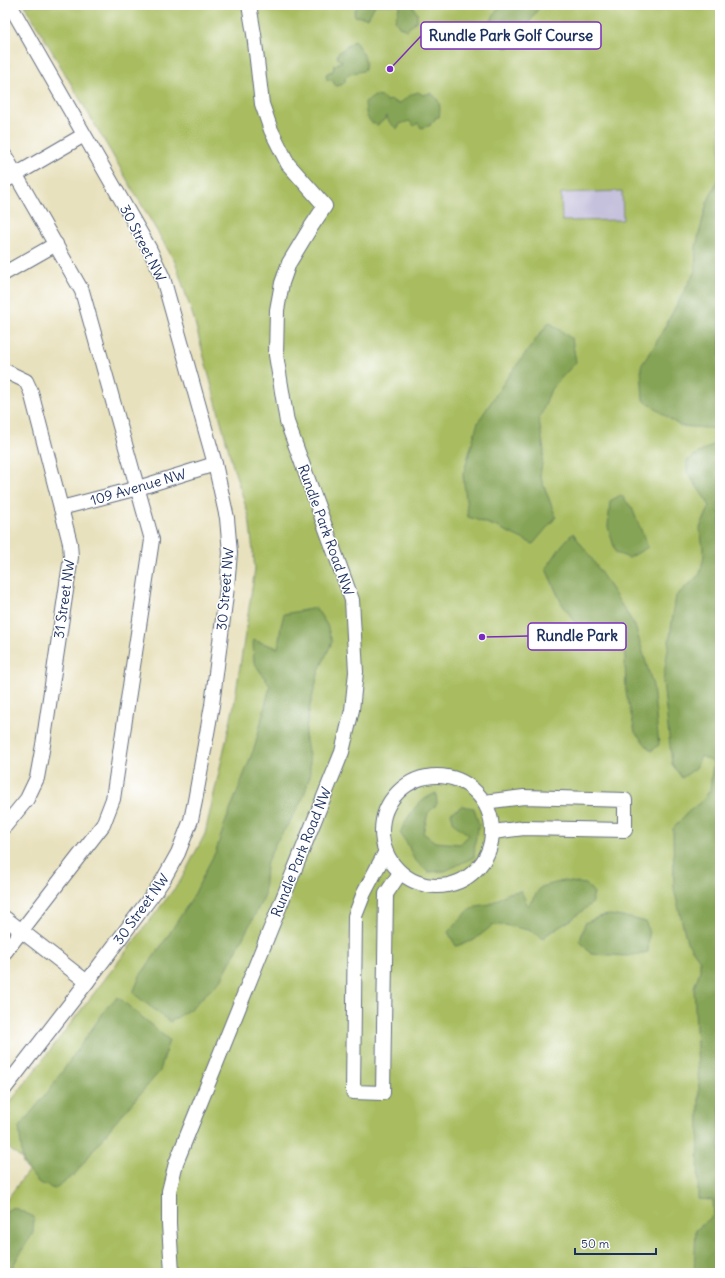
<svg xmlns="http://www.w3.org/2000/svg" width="725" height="1278" font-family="Delius,sans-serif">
<rect width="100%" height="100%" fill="#fff"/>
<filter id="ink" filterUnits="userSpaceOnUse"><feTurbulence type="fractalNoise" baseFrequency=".025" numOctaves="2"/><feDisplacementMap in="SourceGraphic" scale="8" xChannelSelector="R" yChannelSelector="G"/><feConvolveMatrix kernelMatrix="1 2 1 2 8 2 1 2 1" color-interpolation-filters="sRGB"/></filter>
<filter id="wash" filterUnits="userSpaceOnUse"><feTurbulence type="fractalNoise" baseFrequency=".012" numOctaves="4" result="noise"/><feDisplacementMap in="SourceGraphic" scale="16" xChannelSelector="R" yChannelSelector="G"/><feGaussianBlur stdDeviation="0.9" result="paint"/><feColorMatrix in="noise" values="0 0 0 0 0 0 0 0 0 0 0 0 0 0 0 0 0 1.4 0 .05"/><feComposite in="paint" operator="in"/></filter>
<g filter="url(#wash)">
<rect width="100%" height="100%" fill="#e8e1bd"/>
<!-- industrial -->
<polygon fill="#c5c0db" points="623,191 623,220 561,221 561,193"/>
<!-- green -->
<path fill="#a9bd61" stroke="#627660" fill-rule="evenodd" d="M25,5H720V1273H5V1202L31,1167L5,1145V1109L181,880L205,834L234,705L255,569L249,517L232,463L194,319L175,262ZM622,191L623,220L562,221L561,193Z"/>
<!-- forest -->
<g fill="#86a457" stroke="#506a5a">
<polygon points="361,5 375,5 368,18 355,16 354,13 356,8"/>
<polygon points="400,5 412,5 417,13 417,20 407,30 399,27 395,20"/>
<path d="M502,5H541C535,11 531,24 524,28L522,37L517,39L508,48L498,44L488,30C490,21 495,11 502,5Z"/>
<path d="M354,41C362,50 367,57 365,69L363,71L353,73L345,77V82L341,85L337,86L334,84L333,80H327L326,75L327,73L333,71L334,65L336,66L338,63L342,61L337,58L338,53Z"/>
<path d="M418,92L423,95L431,93C440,100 441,106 439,117L435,118L434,122H430L431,125L421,128L418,123L414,126L409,121L400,124L397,129C392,124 388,123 387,116L384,120L377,125C365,121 366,112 365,102L375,96L382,97L387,101L392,100L396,103H400L412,94Z"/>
<polygon points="720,175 720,429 680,426 643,400 641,366 655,345 695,271 696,246 707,203"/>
<polygon points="549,322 572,339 576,362 551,389 539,420 544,451 540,476 556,517 533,544 495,526 468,517 463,475 478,422 507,378"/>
<polygon points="718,442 720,442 720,1273 694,1273 696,1230 714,1215 713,1200 698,1199 699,1090 694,987 700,971 700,960 687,942 674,889 673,829 687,813 703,800 710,790 713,762 701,756 696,768 682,778 672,764 663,682 676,596 700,574 704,556 700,528 710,506 687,472 687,460"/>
<polygon points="621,495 632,508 648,547 629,558 616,553 608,527 610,501"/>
<polygon points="573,533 592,559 635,626 653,686 659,745 651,751 635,732 626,692 625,654 616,634 581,630 562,604 546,569 562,545"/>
<polygon points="316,608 327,625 332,642 319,671 310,706 305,735 310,762 310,776 303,798 289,823 276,842 266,865 264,897 221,980 190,1009 170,1022 133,993 140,976 166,939 194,895 207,868 216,851 224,826 255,746 270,686 254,662 253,640 278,648 281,626 284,614"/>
<path d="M436,793L437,804L428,813L423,833L435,842L460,844L469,835L454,824L451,813L462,806L474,808L479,825L475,842L474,857L445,871L428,872L414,859L408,845L400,833C409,814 416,802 436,793Z"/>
<polygon points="563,881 586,884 594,893 591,904 571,920 546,935 544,939 529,930 505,925 493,925 474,940 456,946 448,932 467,912 476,906 490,904 508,893 521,891 528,906 541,887"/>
<polygon points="609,915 631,918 646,922 649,935 648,952 628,956 591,954 580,941 585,923 598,917"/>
<polygon points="118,997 169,1040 160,1071 113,1125 75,1174 54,1189 38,1182 23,1164 19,1127 48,1092 108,1006"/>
<polygon points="13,1207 34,1217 33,1233 16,1260 10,1273 5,1273 5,1212"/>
</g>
</g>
<g filter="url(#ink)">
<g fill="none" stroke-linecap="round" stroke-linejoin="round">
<defs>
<g id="minor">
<polyline points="5,156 82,291 152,540 113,799 103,825 5,952"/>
<polyline points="5,181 84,135"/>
<polyline points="5,273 56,244"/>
<polyline points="5,371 26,381 31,392 61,508 70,543 71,557 43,745 37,778 27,799 5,826"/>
<polyline points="61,508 138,488 215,464"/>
<circle cx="437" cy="831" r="55"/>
<polyline points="484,802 524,797 625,800 625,830 524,828 493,832"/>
<polyline points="385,853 364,893 355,916 353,1092 383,1093 386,894 400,873"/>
<polyline points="5,918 87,982"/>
<polyline points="5,1088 87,982 154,893 163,880 178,853 191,820 195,801 212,705 227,587 230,553 227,518 215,464 163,278 149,248 10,5"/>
<polyline points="172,1273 169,1224 169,1191 176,1163 342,752 352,710 356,672 352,600 287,422 276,355 277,310 282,283 289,263 309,230 325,206 288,164 271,130 262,104 254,34 249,5"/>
</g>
</defs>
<!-- minor casing -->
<use href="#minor" stroke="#636d7f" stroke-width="16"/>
<!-- minor -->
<use href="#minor" stroke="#fff" stroke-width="14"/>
</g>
</g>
<g text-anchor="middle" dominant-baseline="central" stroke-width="3" stroke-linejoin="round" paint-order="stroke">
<!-- street labels -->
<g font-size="14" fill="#1b2f5e" stroke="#fff">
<text transform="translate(143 243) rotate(63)">30 Street NW</text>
<text transform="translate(138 487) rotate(-16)">109 Avenue NW</text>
<text transform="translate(326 530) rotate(70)">Rundle Park Road NW</text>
<text transform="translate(225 589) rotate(-85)">30 Street NW</text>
<text transform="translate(64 599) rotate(-82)">31 Street NW</text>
<text transform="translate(301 852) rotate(-68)">Rundle Park Road NW</text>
<text transform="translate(141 909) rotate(-54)">30 Street NW</text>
</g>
</g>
<!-- callouts -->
<path fill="none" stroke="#7b2cbf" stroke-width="1.5" d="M390 69L421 36M482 637L528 636"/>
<g fill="#7b2cbf" stroke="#fff" stroke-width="1.5">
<circle cx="390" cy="69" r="4"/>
<circle cx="482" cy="637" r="4"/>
</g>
<g fill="#fff" stroke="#7b2cbf" stroke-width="1.5">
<rect x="421" y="22" width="180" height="27" rx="4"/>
<rect x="528" y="623" width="98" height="27" rx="4"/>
</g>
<g font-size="15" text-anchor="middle" font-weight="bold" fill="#1b2f5e">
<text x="511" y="41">Rundle Park Golf Course</text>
<text x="577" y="641">Rundle Park</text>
</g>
<!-- margin -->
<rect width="725" height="1278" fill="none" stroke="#fff" stroke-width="20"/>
<!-- scale -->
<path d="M575 1248v6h81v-6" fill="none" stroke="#1b2f5e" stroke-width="2"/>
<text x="581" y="1248" font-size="12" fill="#1b2f5e" stroke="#ffffff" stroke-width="3" paint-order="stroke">50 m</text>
</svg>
